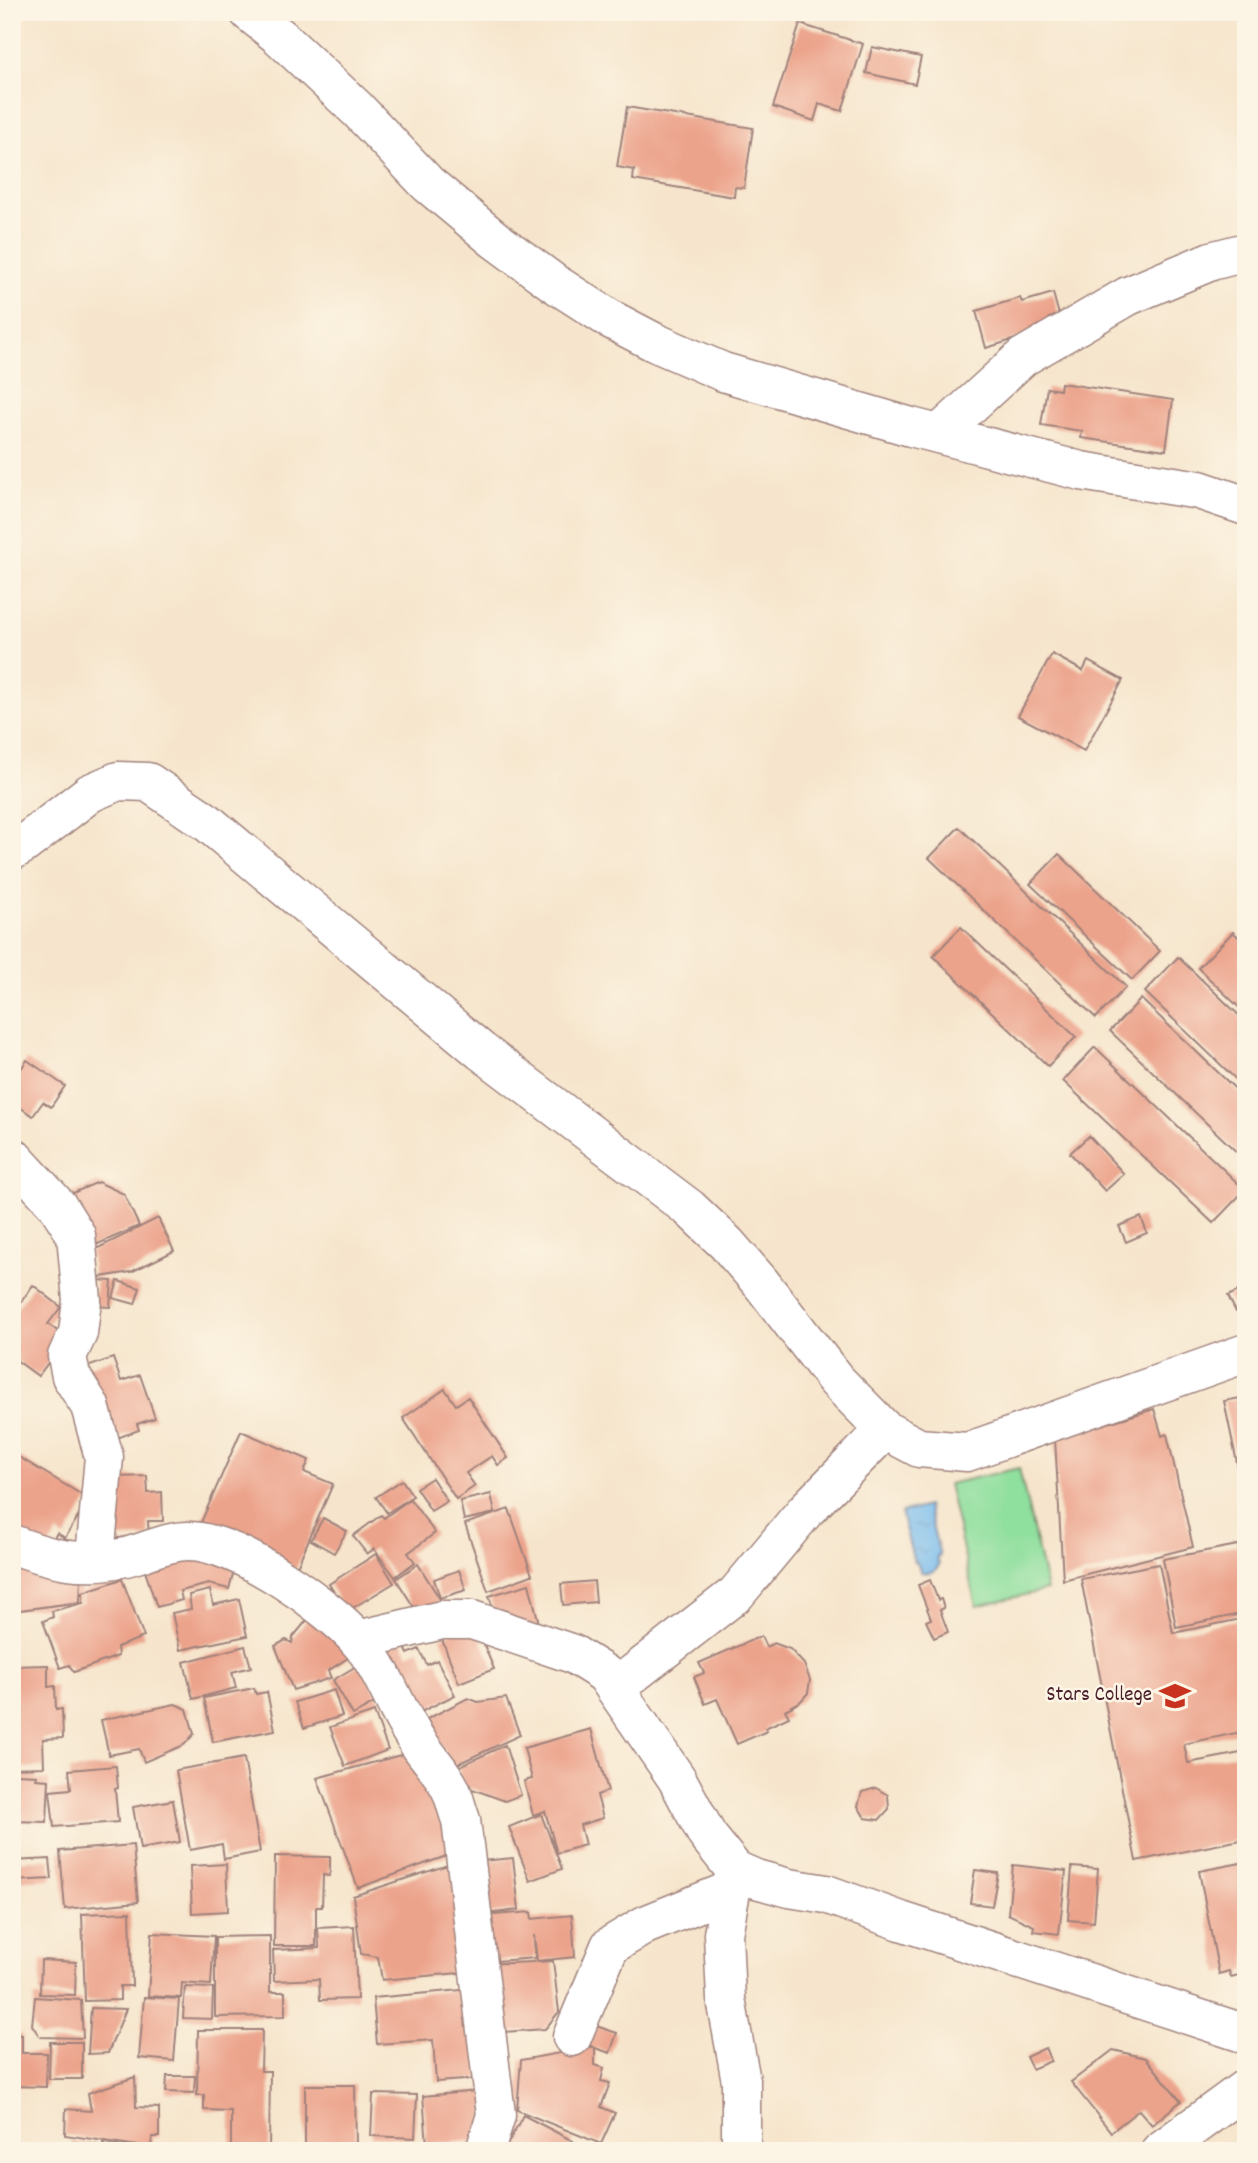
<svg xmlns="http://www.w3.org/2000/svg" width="1258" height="2163" font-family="Dekko,sans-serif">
<defs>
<pattern id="water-ripples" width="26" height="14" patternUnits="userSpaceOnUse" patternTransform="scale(1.75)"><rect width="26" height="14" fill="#77bbed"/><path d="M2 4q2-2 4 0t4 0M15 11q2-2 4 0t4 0" fill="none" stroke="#68a0cb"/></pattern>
</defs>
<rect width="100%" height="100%" fill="#fcf5e5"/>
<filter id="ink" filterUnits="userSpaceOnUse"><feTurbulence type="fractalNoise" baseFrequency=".0143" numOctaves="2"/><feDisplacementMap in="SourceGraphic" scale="14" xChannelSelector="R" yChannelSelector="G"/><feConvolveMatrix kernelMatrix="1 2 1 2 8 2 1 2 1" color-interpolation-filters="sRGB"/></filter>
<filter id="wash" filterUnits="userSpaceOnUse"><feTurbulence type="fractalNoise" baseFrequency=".00686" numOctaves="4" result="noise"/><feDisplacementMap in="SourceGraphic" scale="28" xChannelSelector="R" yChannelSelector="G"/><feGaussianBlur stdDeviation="1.57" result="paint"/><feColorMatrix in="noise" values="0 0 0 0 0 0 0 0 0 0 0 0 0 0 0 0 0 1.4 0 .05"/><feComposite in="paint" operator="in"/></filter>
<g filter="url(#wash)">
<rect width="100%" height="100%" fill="#f6e5cc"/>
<!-- green -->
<polygon fill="#8fdf9e" stroke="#6c7f64" stroke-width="2" points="1019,1468 1047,1590 976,1606 948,1484"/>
<!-- water -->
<path fill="url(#water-ripples)" stroke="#606d8c" stroke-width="2" d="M927,1506L940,1555L937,1556L939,1565C935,1573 930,1573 921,1572L916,1561L914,1562L901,1513Z"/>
<g id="blocks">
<!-- building -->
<g fill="#eca38b">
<polygon points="800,24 863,44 842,111 819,104 814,121 773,107"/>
<polygon points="872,47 921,57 915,84 866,73"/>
<polygon points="627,107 753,128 744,188 735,187 734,197 633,180 634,170 617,167"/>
<polygon points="1053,293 1059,315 1049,318 1052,328 986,348 976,311 1020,298 1022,302"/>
<polygon points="1061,383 1173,400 1166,450 1081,438 1082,431 1041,425 1047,388 1060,390"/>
<polygon points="1052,654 1083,671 1088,661 1123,680 1084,751 1018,716"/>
<polygon points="959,827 1126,987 1096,1018 929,858"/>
<polygon points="1059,854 1160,951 1132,980 1030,884"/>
<polygon points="961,927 1076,1037 1048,1066 933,956"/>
<polygon points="1233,932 1246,944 1246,1014 1198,968"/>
<polygon points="1178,957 1246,1022 1246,1089 1145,992"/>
<polygon points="1141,999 1246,1099 1246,1161 1110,1031"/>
<polygon points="1095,1047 1245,1190 1213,1223 1063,1081"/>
<polygon points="27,1060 65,1086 51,1107 43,1102 33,1116 12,1102 12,1082"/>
<polygon points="1089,1136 1124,1174 1105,1191 1070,1153"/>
<polygon points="98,1182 124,1194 139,1226 89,1248 66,1196"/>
<polygon points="1141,1217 1147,1233 1126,1242 1119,1226"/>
<polygon points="158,1218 174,1251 131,1272 94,1278 90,1252"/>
<polygon points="96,1280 112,1281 110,1307 93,1306"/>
<polygon points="118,1281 140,1288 135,1304 113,1298"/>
<polygon points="33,1285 61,1307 48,1324 67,1338 38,1376 12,1357 12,1315"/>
<polygon points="1242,1289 1246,1297 1246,1307 1236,1312 1228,1296"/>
<polygon points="113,1358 121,1381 140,1375 155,1418 137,1424 139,1430 109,1441 84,1368"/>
<polygon points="445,1389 456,1405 468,1397 508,1458 498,1465 492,1456 466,1473 475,1486 456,1499 403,1418"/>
<polygon points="1246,1397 1246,1500 1245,1501 1224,1401"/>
<polygon points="1154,1409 1162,1436 1167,1434 1193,1547 1063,1580 1055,1439"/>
<polygon points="241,1431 309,1460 304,1472 333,1484 296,1569 199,1527"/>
<polygon points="12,1453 89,1499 65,1538 57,1533 45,1553 12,1533"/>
<polygon points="147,1476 148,1493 162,1492 163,1521 148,1521 149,1537 116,1538 115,1477"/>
<polygon points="432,1478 447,1501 431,1511 416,1488"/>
<polygon points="402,1480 413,1496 387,1513 376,1497"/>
<polygon points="491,1494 495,1513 464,1520 460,1501"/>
<polygon points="410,1499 435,1533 408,1553 415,1562 395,1577 374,1549 367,1554 353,1536 381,1515 384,1518"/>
<polygon points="509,1509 532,1575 488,1591 465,1524"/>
<polygon points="323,1518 347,1531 334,1553 311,1540"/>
<polygon points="1238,1545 1242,1568 1246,1568 1246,1613 1176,1627 1163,1559"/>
<polygon points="184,1552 235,1566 229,1589 209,1584 180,1591 182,1600 157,1607 142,1562"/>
<polygon points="376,1554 394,1583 346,1612 329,1584"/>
<polygon points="12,1558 81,1577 80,1602 12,1611"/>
<polygon points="418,1564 441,1601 419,1615 396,1579"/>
<polygon points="1159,1564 1173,1633 1246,1618 1246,1731 1184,1744 1188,1763 1246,1752 1246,1839 1136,1861 1081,1579"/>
<polygon points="459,1570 466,1590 440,1598 434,1579"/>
<polygon points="122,1579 144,1637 117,1647 118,1656 74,1672 69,1665 60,1668 43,1621 53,1617 52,1611 83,1603 83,1592"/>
<polygon points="930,1580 938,1600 941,1599 944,1608 940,1610 948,1632 934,1638 926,1621 931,1619 918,1585"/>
<polygon points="594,1581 596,1602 563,1605 561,1584"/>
<polygon points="529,1584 540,1627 498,1623 489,1596"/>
<polygon points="210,1590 213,1605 239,1599 247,1636 180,1650 172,1613 191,1609 189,1595"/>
<polygon points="317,1608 357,1652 328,1671 331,1678 293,1690 275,1646 286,1640 292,1643 293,1637"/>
<polygon points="475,1624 494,1669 459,1683 441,1637"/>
<polygon points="761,1636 766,1647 774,1643 790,1649 804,1664 810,1680 808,1693 800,1702 785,1710 789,1717 765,1728 767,1731 737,1744 717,1699 705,1704 694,1677 704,1673 699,1663"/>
<polygon points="402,1641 408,1654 419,1649 427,1665 437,1660 455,1695 413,1716 381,1652"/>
<polygon points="245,1646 251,1667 232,1672 236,1688 193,1699 184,1662"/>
<polygon points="360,1664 380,1700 353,1715 333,1680"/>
<polygon points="48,1665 48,1687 55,1686 56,1710 62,1709 63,1738 43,1739 44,1767 12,1768 12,1666"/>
<polygon points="254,1688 256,1694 267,1692 275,1730 213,1742 204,1698"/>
<polygon points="334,1690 342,1716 304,1728 295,1702"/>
<polygon points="468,1698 478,1702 506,1698 520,1735 453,1766 427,1719"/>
<polygon points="175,1704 187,1709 194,1734 184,1745 144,1762 139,1749 109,1755 101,1720"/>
<polygon points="374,1712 388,1750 345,1766 330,1727"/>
<polygon points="591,1729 608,1791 597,1795 603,1818 580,1825 585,1845 557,1853 545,1811 533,1815 524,1781 532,1779 524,1748"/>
<polygon points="505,1745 521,1795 505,1801 464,1786 458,1767"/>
<polygon points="408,1753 441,1797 449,1855 358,1888 317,1778"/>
<polygon points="244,1758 260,1852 224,1859 222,1844 190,1850 176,1770"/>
<polygon points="116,1766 118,1788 115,1789 118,1822 54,1827 50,1791 71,1789 69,1770"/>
<polygon points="16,1774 37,1775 36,1779 49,1780 47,1822 12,1821 12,1778 16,1778"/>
<polygon points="876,1788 888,1795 889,1809 879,1820 865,1818 858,1806 862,1792"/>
<polygon points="173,1800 180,1842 140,1849 133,1807"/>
<polygon points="541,1814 562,1869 530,1881 509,1827"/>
<polygon points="133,1845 138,1902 65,1909 60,1851"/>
<polygon points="275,1856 330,1857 330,1876 323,1875 322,1907 316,1907 316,1946 274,1946"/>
<polygon points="513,1858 519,1910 487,1914 482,1861"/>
<polygon points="50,1859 52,1879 12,1881 12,1861"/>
<polygon points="463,1860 470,1972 382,1980 378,1957 361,1954 353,1896"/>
<polygon points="1246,1862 1246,1970 1242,1971 1242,1974 1231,1977 1229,1971 1219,1974 1199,1871"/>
<polygon points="226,1864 228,1911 192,1913 190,1866"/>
<polygon points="1013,1865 1066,1871 1059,1934 1033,1931 1034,1926 1008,1914"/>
<polygon points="1072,1867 1098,1869 1094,1922 1068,1920"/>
<polygon points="975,1870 998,1873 992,1906 970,1903"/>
<polygon points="130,1912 132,1986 120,1986 120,2000 85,2001 82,1914"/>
<polygon points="531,1912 532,1919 572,1915 575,1957 537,1961 534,1935 535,1958 484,1962 481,1916"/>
<polygon points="354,1926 357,1999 320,2000 319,1979 274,1981 273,1950 319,1948 318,1928"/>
<polygon points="152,1933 214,1936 211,1985 182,1983 181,1998 148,1996"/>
<polygon points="270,1936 270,1992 285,1992 285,2016 215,2017 215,1937"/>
<polygon points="41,1960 76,1962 75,1995 40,1994"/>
<polygon points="553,1961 559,2012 545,2029 490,2033 487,1964"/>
<polygon points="185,1987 213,1988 212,2019 183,2018"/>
<polygon points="472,1989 479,2079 436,2082 433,2040 377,2044 373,1998"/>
<polygon points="35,1997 81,2000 83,2038 40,2037 32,2025"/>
<polygon points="144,1997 179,1999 174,2061 139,2058"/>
<polygon points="91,2008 126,2009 108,2053 88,2054"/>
<polygon points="590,2024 617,2033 610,2053 595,2048 595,2065 604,2068 601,2081 610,2083 601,2107 615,2113 601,2144 517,2110 521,2060 593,2047 583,2043"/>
<polygon points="198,2030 262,2030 261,2071 270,2071 269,2151 231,2151 231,2111 204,2110 204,2095 197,2095"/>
<polygon points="12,2034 22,2035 22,2053 47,2053 46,2087 12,2086"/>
<polygon points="50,2042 82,2042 82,2079 49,2079"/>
<polygon points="1045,2048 1051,2061 1032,2069 1026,2057"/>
<polygon points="1113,2050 1146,2058 1181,2101 1152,2125 1139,2110 1111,2132 1071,2082"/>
<polygon points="167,2076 195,2076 194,2093 166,2092"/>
<polygon points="135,2077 136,2107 159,2108 159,2137 152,2137 151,2148 65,2135 66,2109 91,2111 88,2093"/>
<polygon points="305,2085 355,2085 356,2146 305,2146"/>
<polygon points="489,2090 480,2140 427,2145 423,2096"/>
<polygon points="373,2094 417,2095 415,2138 371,2136"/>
<polygon points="523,2115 573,2141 568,2151 504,2151"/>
<polygon points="71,2142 97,2145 97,2151 71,2151"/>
<polygon points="103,2143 147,2149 147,2151 102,2151"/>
</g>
</g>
</g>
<g filter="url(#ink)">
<use href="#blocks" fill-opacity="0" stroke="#a0827c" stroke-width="2"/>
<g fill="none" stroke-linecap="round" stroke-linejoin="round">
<defs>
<g id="minor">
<polyline points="249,12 280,37 357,109 428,184 494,239 554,283 610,319 654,342 723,372 911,427 1081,471 1199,490 1246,506"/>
<polyline points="939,434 1023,357 1128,296 1211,261 1246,252"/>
<polyline points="12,851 24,844 90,793 118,781 148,782 207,822 481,1051 689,1208 727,1244 761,1283 836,1380 885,1430 919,1448 967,1452 1246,1353"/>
<polyline points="12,1156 57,1205 76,1235 82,1300 78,1333 67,1356 71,1376 90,1406 104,1457 96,1546 93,1561"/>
<path d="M12,1544C50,1559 81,1566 121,1558C143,1554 165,1541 188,1541C235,1540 329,1606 359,1641C382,1668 393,1703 412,1733C423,1753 441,1769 451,1790C455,1799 457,1810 461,1820L496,2115L485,2151"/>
<polyline points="358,1640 442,1620 472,1620 573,1654 605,1674 677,1779 707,1835 735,1870"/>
<polyline points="615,1688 736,1594 805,1511 885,1430"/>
<polyline points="572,2037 610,1946 645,1925 731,1890"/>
<polyline points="741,2151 741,2081 726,1999 723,1934 735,1870 756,1879 789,1888 826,1894 901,1921 1246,2034"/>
<polyline points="1160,2151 1246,2088"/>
</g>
</defs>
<!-- minor casing -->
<use href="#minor" stroke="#a0827c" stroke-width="41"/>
<!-- minor -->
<use href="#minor" stroke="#fff" stroke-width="38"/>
</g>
</g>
<!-- icons -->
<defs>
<symbol id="school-bare" viewBox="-9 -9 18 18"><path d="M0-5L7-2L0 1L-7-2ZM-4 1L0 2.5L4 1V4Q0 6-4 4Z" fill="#c8321e" stroke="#fcf5e5" stroke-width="2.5" paint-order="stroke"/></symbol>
</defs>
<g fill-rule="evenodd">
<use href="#school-bare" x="1153" y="1674" width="44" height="44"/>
</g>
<g text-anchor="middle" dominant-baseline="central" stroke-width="5" stroke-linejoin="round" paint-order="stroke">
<!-- poi labels -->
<g font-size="21" fill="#4a1f2b" stroke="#fcf5e5" text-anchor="end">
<text x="1152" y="1696">Stars College</text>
</g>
</g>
<!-- margin -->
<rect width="1258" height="2163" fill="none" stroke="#fcf5e5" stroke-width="42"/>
</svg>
